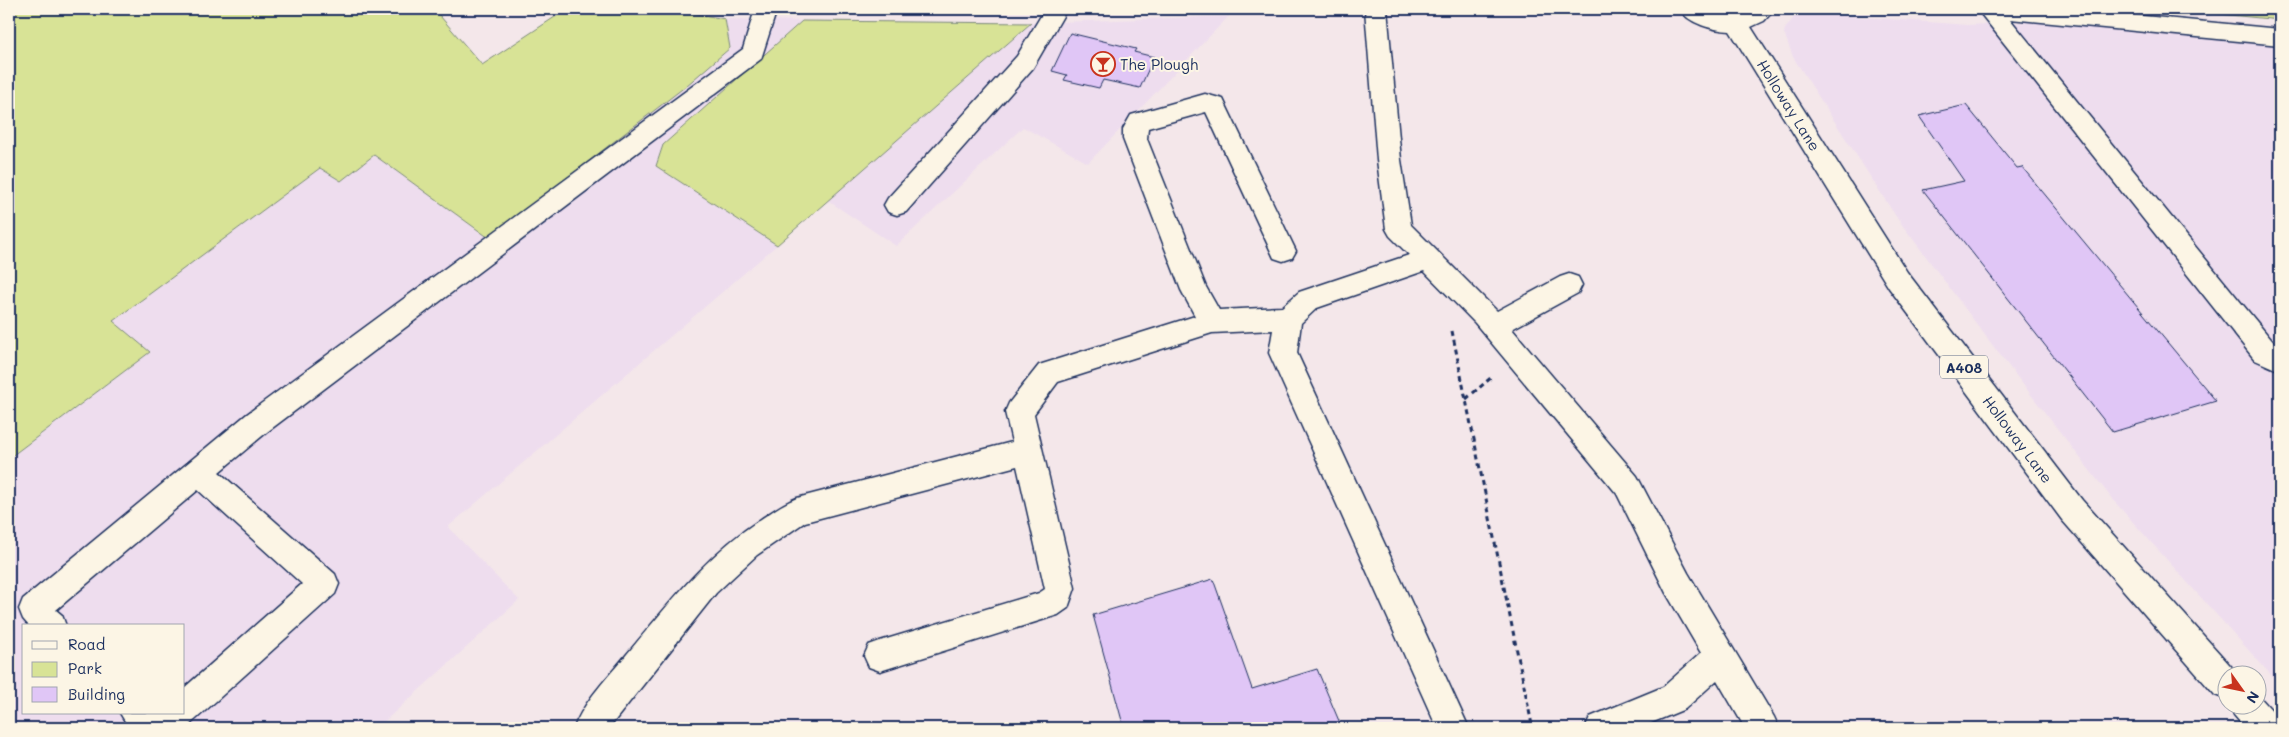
<svg xmlns="http://www.w3.org/2000/svg" width="2289" height="737" font-family="Mali,sans-serif">
<rect width="100%" height="100%" fill="#f4e7ea"/>
<filter id="ink" filterUnits="userSpaceOnUse"><feTurbulence type="fractalNoise" baseFrequency=".02" numOctaves="2"/><feDisplacementMap in="SourceGraphic" scale="10" xChannelSelector="R" yChannelSelector="G"/><feConvolveMatrix kernelMatrix="1 2 1 2 8 2 1 2 1" color-interpolation-filters="sRGB"/></filter>
<g filter="url(#ink)">
<!-- built -->
<g fill="#ede" fill-rule="evenodd">
<polygon points="1811,13 1967,25 2071,20 2280,43 2280,685 2113,500 1997,351 1897,218 1793,57 1784,33 1785,29 1795,16"/>
<polygon points="1229,16 1088,163 1023,127 896,246 827,200 1031,23"/>
<path d="M725,19L802,21L663,144L656,166L777,245L448,527L519,600L377,728H9V458L150,352L112,321L320,168L341,181L374,155L489,238L730,49ZM24,626H184V713H24Z"/>
</g>
<!-- green -->
<g fill="#d8e396" stroke="#7a897a">
<polygon points="9,9 434,9 482,65 567,9 669,9 725,19 730,48 686,86 489,238 374,155 341,181 320,168 113,321 150,352 9,458"/>
<polygon points="2168,9 2280,9 2280,20"/>
<polygon points="802,21 1031,23 777,245 656,166 663,145"/>
</g>
<!-- building -->
<g fill="#e0c6f6" stroke="#1b2f5e">
<polygon points="1070,33 1136,49 1134,52 1154,57 1140,88 1103,80 1099,88 1064,80 1067,75 1052,71"/>
<polygon points="1966,105 2017,168 2022,167 2216,401 2113,432 1923,190 1964,181 1919,116"/>
<polygon points="1213,579 1252,689 1317,669 1342,728 1124,728 1093,615"/>
</g>
<g fill="none" stroke-linecap="round" stroke-linejoin="round">
<defs>
<g id="minor">
<polygon points="755,9 777,9 761,59 267,432 219,472 335,574 339,584 335,594 186,728 129,728 120,713 184,713 184,688 302,584 198,490 56,610 62,615 66,626 29,626 23,619 19,609 23,599 247,414 743,49"/>
<polygon points="1045,9 1067,9 1033,68 906,212 897,215 888,212 884,205 888,198 1017,56"/>
<path d="M1365,9H1387L1401,160L1411,225L1497,311L1560,277L1569,274L1578,277L1582,285L1578,293L1512,329L1637,476L1688,573L1774,717L1779,728H1745L1717,680L1685,709L1639,728H1585L1590,717L1663,687L1701,653L1666,593L1617,494L1475,323L1424,271L1317,308L1301,323L1297,353L1469,728H1437L1269,353L1273,330L1212,333L1058,382L1034,414L1075,588L1068,608L1058,615L880,671L869,667L864,656L869,645L880,641L1039,593L1045,589L1017,466L805,522L757,555L716,593L609,728H574C584,701 609,676 627,654C669,604 706,555 761,519C773,511 784,503 797,498L1012,442L1005,412L1009,403L1039,365L1195,316L1181,290L1123,139V129L1131,115L1205,94L1223,99L1296,251L1292,258L1283,261L1274,258L1206,112L1148,128L1147,139L1206,287L1219,310L1282,307L1299,292L1409,255L1390,236L1386,229L1377,160Z"/>
<polygon points="1977,9 2070,9 2280,29 2280,45 2010,19 2252,316 2275,344 2280,346 2280,371 2255,360"/>
</g>
<g id="major">
<path d="M1680,9H1708L1728,14L1741,13L1749,9H1775L1764,21L1751,27L1907,272L2082,500L2237,673L2238,674H2226V699L2215,695L2062,520L1889,288L1730,31C1714,30 1688,24 1680,9Z"/>
<polygon points="2256,693 2278,717 2280,728 2245,728 2234,715 2229,704 2256,704"/>
</g>
</defs>
<!-- minor casing -->
<use href="#minor" stroke="#1b2f5e" stroke-width="3"/>
<!-- major casing -->
<use href="#major" stroke="#1b2f5e" stroke-width="3"/>
<!-- path -->
<g stroke="#1b2f5e" stroke-width="3" stroke-dasharray="5 4" stroke-linecap="butt">
<polyline points="1452,331 1532,725"/>
<polyline points="1466,399 1493,376"/>
</g>
<!-- minor -->
<use href="#minor" fill="#fcf5e5" fill-rule="evenodd"/>
<!-- major -->
<use href="#major" fill="#fcf5e5" fill-rule="evenodd"/>
</g>
</g>
<!-- icons -->
<defs>
<symbol id="bar-ring" viewBox="-11 -11 22 22"><circle r="9.5" fill="#fcf5e5" stroke="#c8321e" stroke-width="1.5"/><path d="M-6-5H6L.8 .8V4.5H3.5V6h-7V4.5H-.8V.8Z" fill="#c8321e"/></symbol>
</defs>
<g fill-rule="evenodd">
<use href="#bar-ring" x="1089" y="50" width="28" height="28"/>
</g>
<g text-anchor="middle" dominant-baseline="central" stroke-width="4" stroke-linejoin="round" paint-order="stroke">
<!-- shield labels -->
<rect fill="#fcf5e5" stroke="#5e6a86" stroke-width="1" x="1940" y="355.5" width="48" height="23" rx="4"/>
<g font-size="14" font-weight="bold" fill="#1b2f5e">
<text x="1964" y="367">A408</text>
</g>
<!-- poi labels -->
<g font-size="15" fill="#1b2f5e" stroke="#fcf5e5" text-anchor="start">
<text x="1120" y="64">The Plough</text>
</g>
<!-- street labels -->
<g font-size="15" fill="#1b2f5e" stroke="#fcf5e5">
<text transform="translate(1789 105) rotate(58)">Holloway Lane</text>
<text transform="translate(2018 439) rotate(53)">Holloway Lane</text>
</g>
</g>
<!-- margin -->
<rect width="2289" height="737" fill="none" stroke="#fcf5e5" stroke-width="30"/>
<rect x="15" y="15" width="2259" height="707" fill="none" stroke="#1b2f5e" stroke-width="2" filter="url(#ink)"/>
<!-- legend -->
<rect x="22" y="624" width="162" height="90" fill="#fcf5e5" stroke="#a2a6af"/>
<rect x="32" y="641" width="25" height="8" fill="#fcf5e5" stroke="#a2a6af"/>
<text x="68" y="650" font-size="15" fill="#1b2f5e">Road</text>
<rect x="32" y="662" width="25" height="15" fill="#d8e396" stroke="#a2a6af"/>
<text x="68" y="674" font-size="15" fill="#1b2f5e">Park</text>
<rect x="32" y="687" width="25" height="15" fill="#e0c6f6" stroke="#a2a6af"/>
<text x="68" y="700" font-size="15" fill="#1b2f5e">Building</text>
<!-- north arrow -->
<g transform="translate(2242 690) rotate(123)"><circle r="24" fill="#fcf5e5" stroke="#a2a6af"/>
<path d="M0-4L9 19L0 12L-9 19Z" fill="#c8321e"/>
<text y="-8" font-size="14" font-weight="bold" text-anchor="middle" fill="#1b2f5e">N</text>
</g>
</svg>
